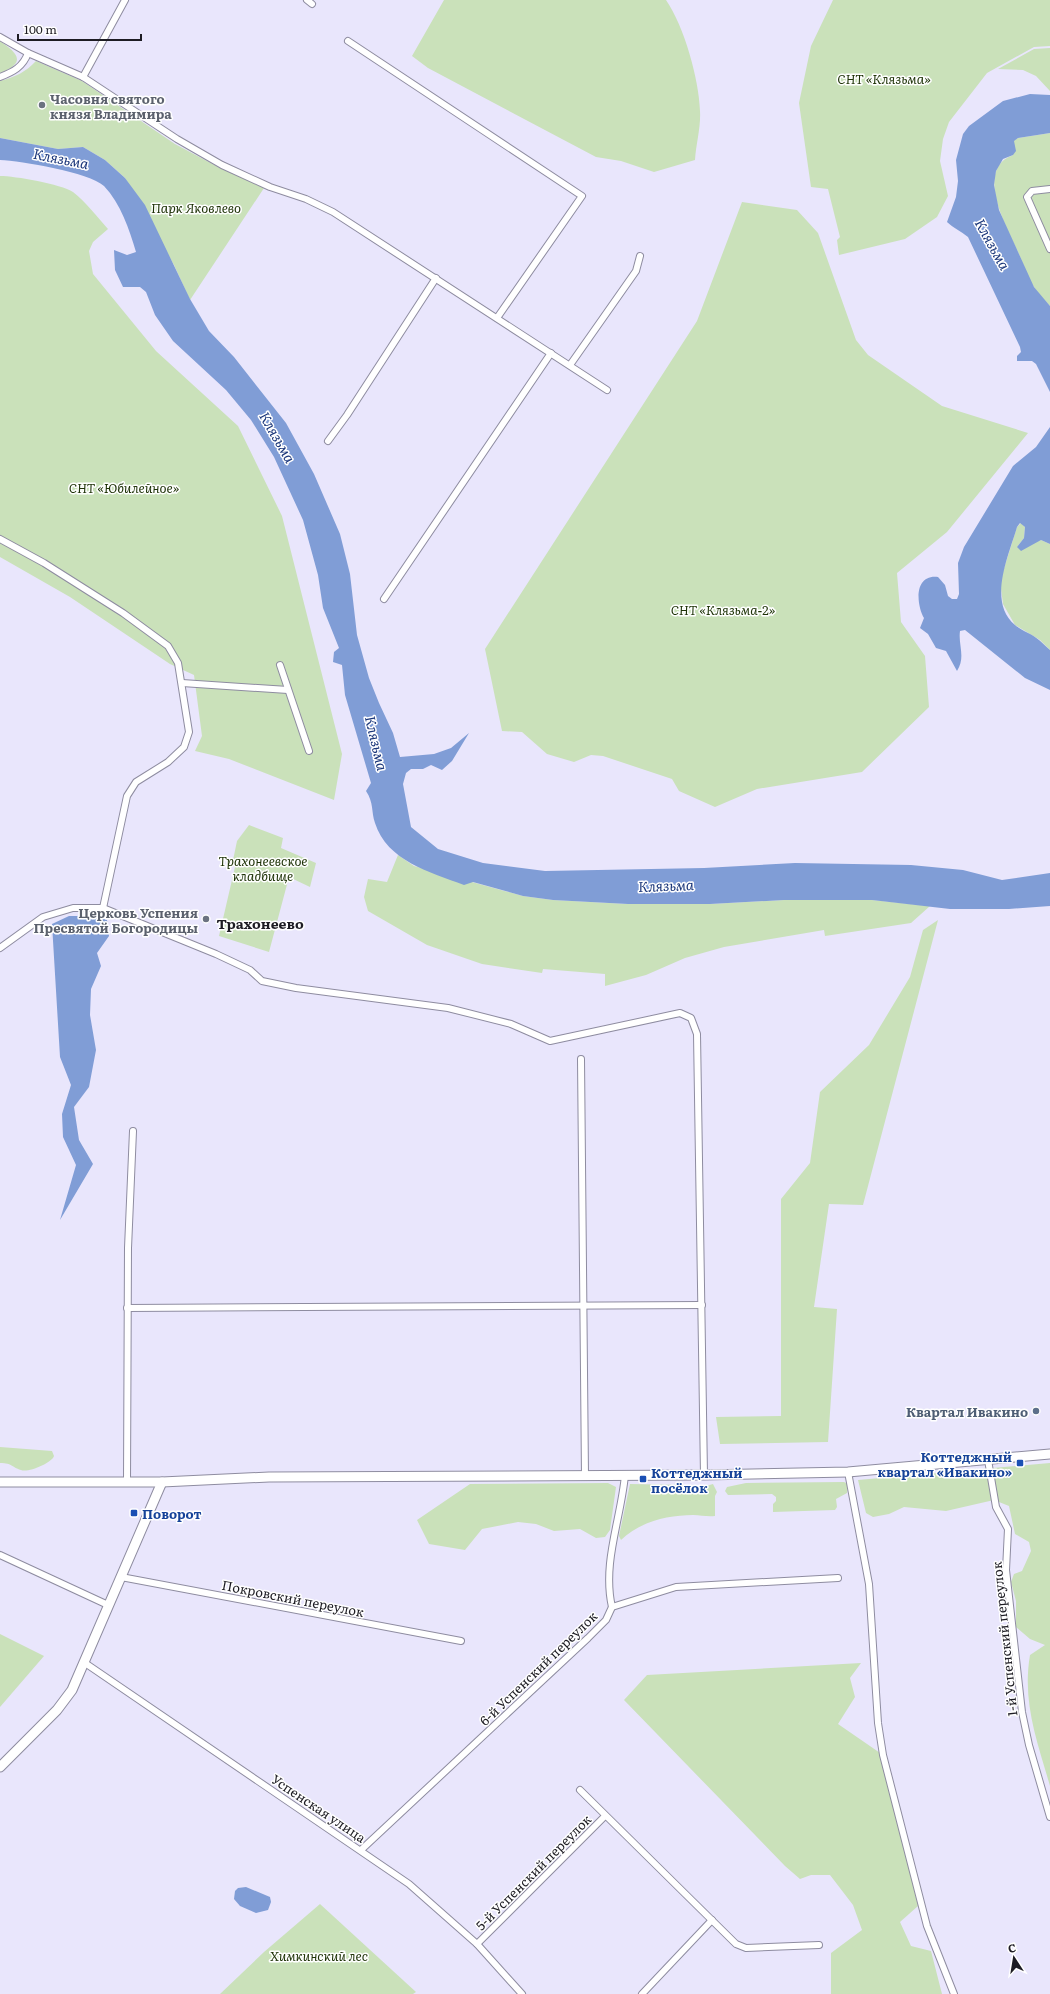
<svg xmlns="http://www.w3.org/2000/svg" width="1050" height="1994" font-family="Literata,serif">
<rect width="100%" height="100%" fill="#e9e6fc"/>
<!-- green -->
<g fill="#cae1ba">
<path d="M444,0H666C684,26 699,79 700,111C701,127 696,144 695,160L654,172L621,161L596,157L428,68L412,56Z"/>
<polygon points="833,0 1050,0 1050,46 1034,47 987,73 949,122 943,139 940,161 948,196 937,217 905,239 839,255 837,240 840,237 828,189 811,187 799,103 811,46"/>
<path d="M0,41C19,54 26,63 0,73Z"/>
<polygon points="1050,48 1050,91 1036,76 1023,70 998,69 1034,49"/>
<path d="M36,61L82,81L175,144L220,168L264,188L190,300L174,265L125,178L105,160L83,147L58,149L0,138V81C15,77 26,72 36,61Z"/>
<path d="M1050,133V306C1045,300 1038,294 1034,287C1027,276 1023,262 1017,250C1006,226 974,169 1013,155V141L1018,138Z"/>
<path d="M0,176C15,176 61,184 73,192C85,201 98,218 108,229L93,242L89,251L93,274L156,351L238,426L282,516L342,754L334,800L229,759L195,751L202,736L194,675L170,664L70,597L0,557Z"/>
<polygon points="742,202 797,210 818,233 856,340 868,355 942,406 1028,433 947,532 897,573 901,622 925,656 929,707 862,772 757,789 715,807 679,791 672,779 603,756 591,755 574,762 547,754 522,732 502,731 485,649 697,321"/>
<polygon points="1021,523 1025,527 1024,538 1017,547 1041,540 1050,544 1050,650 1040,640 1015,625 1003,604 1000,581 1017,527"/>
<polygon points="249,825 283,838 281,848 316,863 310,887 289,877 269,952 219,936 235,867 232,865 237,841"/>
<polygon points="398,855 414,866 523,896 553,900 628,904 710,904 784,900 872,900 930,906 911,923 825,936 824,930 724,947 685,958 646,975 605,986 605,974 543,969 542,973 482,964 427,945 368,911 364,897 368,879 387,882"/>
<polygon points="938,920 863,1205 829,1204 814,1307 837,1309 828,1442 720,1444 716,1417 781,1416 781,1199 810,1163 820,1092 869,1045 910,977 923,930"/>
<path d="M0,1447L52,1451L54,1456C52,1463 28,1473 21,1470C11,1467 13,1463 0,1463Z"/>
<path d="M1050,1463V1786C1037,1741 1022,1702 1030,1655L1045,1645L1030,1639L1016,1627V1601L1011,1582L1014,1574L1022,1571L1031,1551L1029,1542L1015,1534L1009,1506L994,1500L946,1511L904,1507L889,1514L873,1517L866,1513L858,1480Z"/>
<polygon points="844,1482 848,1484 847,1493 836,1499 837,1507 835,1510 773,1512 773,1504 776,1501 776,1497 772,1494 728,1495 725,1491 727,1487 746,1483"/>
<polygon points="470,1484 608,1483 616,1487 610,1530 605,1537 596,1538 580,1529 554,1531 536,1524 518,1522 482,1529 465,1550 429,1544 417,1520"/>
<path d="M630,1484L685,1485L692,1490L713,1484L717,1492L715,1496V1516C707,1517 701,1515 693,1515C668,1515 639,1522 621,1540L619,1536Z"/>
<polygon points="0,1634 44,1656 0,1707"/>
<polygon points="861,1663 850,1678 855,1697 838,1724 883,1755 918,1906 900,1922 911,1946 931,1951 942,1994 831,1994 831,1953 862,1930 853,1905 830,1875 811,1875 800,1879 785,1866 624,1700 647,1675"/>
<polygon points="320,1904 416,1992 413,1994 220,1994 264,1952"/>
</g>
<!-- water -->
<g fill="#809dd6">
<path d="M1030,94L1050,95V133L1018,138L1014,141L1016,151L1013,155L1003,159L996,171L994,185L999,210L1034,287L1050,306V392L1036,364L1032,361H1017V356L1021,352L1020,347L968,237C961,231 953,228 947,222L956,197L958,181L956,160L963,134L969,126L1003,101Z"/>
<path d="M0,138L58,149L83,147L105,160L125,178L145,205L190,299L209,331L234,357L286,423L314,474L340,534L350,574L357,635L369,678L379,703L393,733L400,757L434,754L451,748L469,733L452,761L442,770L431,765L423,769H411L406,773L403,784L411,827L438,849L483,863L545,871L704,868L795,863L911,865L963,870L1002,880L1050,873V906L1009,909H950L872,900H784L710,904H628L553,900L523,896L473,882L464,885C430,872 387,861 375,823C371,811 374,803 366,791L371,783L345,695L342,665L333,662L334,652L339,648L323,608L318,575L303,520L274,457L251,420L226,390L173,341L155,315L146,292L140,287H123L115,270L114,250L127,255L136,252C129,229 121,204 104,186C89,172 21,161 0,160Z"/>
<path d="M1050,427V544L1041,540L1021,551L1017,547L1024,538L1025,527L1020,523L1017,527C1009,555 987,602 1015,625C1022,631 1032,634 1039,640C1043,643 1046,647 1050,650V690L1025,678L965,630L960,631C958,645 966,657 957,671L946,651L936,648L928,634L920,628L924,618C916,604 914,574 938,577L945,585L948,596L952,599H957L959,594L958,563L964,547L1013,466L1036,447Z"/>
<polygon points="69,916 95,916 107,920 109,936 97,953 101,966 91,989 90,1015 96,1050 89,1087 74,1107 79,1140 93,1164 60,1220 76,1165 63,1137 62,1114 71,1085 60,1057 52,924"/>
<polygon points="246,1887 270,1897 271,1902 268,1910 256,1913 240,1906 234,1899 235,1891 238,1888"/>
</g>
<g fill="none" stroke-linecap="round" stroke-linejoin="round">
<defs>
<g id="street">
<polyline points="307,0 312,4"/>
<polyline points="0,37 28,53 83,77 177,139 222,165 270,187 306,199 333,212 607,390"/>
<polyline points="348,41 582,196 497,318"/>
<path d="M0,77C13,72 23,67 28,53"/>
<polyline points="83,77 125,0"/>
<polyline points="1050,189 1032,191 1027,197 1050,249"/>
<polyline points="570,365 636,271 640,256"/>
<polyline points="328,441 347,415 436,278"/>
<polyline points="0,539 44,563 123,613 168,646 178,663 189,732 184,747 168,762 136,782 127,796 103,908"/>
<polyline points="384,599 551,353"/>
<polyline points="280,665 309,751"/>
<polyline points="182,683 288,690"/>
<polyline points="0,948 43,917 73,908 103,908 216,954 250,970 262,981 296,988 448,1008 511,1024 550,1041 680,1013 691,1018 697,1034 704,1475"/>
<polyline points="581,1059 585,1476"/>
<polyline points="127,1308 702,1305"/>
<polyline points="988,1460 996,1507 1008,1529 1006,1570 1022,1712 1029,1745 1050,1817"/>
<polyline points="848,1472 869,1584 878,1723 883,1755 927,1926 954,1994"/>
<polyline points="127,1482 128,1248 133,1131"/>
<polyline points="0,1555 108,1605"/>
<polyline points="121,1577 461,1641"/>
<path d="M612,1607C602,1563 621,1519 625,1475"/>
<polyline points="85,1663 409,1884 477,1944 522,1994"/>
<polyline points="580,1790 736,1944 746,1948 819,1945"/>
<polyline points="361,1850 588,1638 606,1620 612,1607 676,1587 838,1578"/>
<polyline points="477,1944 605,1816"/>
<polyline points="642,1994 712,1920"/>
</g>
<g id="secondary">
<polyline points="0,1482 162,1482 269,1477 704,1475 848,1472 1050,1454"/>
<polyline points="0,1767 57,1710 72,1690 162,1482"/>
</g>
</defs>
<!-- street casing -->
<use href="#street" stroke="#8e8ca0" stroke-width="8"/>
<!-- secondary casing -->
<use href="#secondary" stroke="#8e8ca0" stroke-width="11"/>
<!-- street -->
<use href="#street" stroke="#fff" stroke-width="6"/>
<!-- secondary -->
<use href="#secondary" stroke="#fff" stroke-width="9"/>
</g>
<!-- markers -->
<g fill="#6b7280" stroke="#fff" stroke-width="1.5">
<circle cx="42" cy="105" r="4"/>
<circle cx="206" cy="919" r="4"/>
</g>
<circle fill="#5c6f8a" stroke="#fff" stroke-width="1.5" cx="1036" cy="1411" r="4"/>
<g fill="#1a4fb4" stroke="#fff" stroke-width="1.5">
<rect x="1016" y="1459" width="8" height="8" rx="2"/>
<rect x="639" y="1475" width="8" height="8" rx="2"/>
<rect x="130" y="1509" width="8" height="8" rx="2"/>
</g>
<g text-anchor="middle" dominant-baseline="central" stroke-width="3" stroke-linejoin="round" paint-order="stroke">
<!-- park labels -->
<g font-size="13" font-style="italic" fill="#1d3206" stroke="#fff">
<text x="884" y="78">СНТ «Клязьма»</text>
<text x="196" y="207">Парк Яковлево</text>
<text x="124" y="487">СНТ «Юбилейное»</text>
<text x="723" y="609">СНТ «Клязьма-2»</text>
<text x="263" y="860">Трахонеевское<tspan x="263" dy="15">кладбище</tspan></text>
<text x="319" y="1955">Химкинский лес</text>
</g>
<!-- worship labels -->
<g font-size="13" font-weight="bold" fill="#5b616d" stroke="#fff" text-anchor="start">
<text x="50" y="98">Часовня святого<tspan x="50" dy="15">князя Владимира</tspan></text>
<text x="198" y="912" text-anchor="end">Церковь Успения<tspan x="198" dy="15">Пресвятой Богородицы</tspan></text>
</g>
<!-- service labels -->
<g font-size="13" font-weight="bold" fill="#4e5e75" stroke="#fff" text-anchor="end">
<text x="1028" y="1411">Квартал Ивакино</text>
</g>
<!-- transit labels -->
<g font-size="13" font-weight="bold" fill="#164399" stroke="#fff" text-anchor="start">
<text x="1012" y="1456" text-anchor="end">Коттеджный<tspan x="1012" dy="15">квартал «Ивакино»</tspan></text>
<text x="651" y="1472">Коттеджный<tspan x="651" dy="15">посёлок</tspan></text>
<text x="142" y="1513">Поворот</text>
</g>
<!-- street labels -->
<g font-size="13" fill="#1d1c23" stroke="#fff">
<text transform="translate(293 1598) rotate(11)">Покровский переулок</text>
<text transform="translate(1004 1639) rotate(-96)">1-й Успенский переулок</text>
<text transform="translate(538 1668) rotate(-44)">6-й Успенский переулок</text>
<text transform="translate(319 1808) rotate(34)">Успенская улица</text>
<text transform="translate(533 1872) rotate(-45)">5-й Успенский переулок</text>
</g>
<!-- water labels -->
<g font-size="14" font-style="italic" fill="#193579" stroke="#fff">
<text transform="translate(61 158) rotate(11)">Клязьма</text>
<text transform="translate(993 244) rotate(61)">Клязьма</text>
<text transform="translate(278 437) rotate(60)">Клязьма</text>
<text transform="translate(377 743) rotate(77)">Клязьма</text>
<text transform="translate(666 885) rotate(-2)">Клязьма</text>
</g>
<!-- neighbourhood labels -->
<g font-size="14" font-weight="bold" fill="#1d1c23" stroke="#fff">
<text x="260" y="923">Трахонеево</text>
</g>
</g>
<!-- north arrow -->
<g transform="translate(1014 1958) rotate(348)" stroke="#ffffff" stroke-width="3" paint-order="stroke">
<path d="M0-3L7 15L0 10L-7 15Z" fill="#1d1c23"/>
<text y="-6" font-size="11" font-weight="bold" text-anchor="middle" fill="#1d1c23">С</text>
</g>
<!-- scale -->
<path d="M18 34v6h123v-6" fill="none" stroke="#1d1c23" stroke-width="2"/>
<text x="24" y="34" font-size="12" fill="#1d1c23" stroke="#ffffff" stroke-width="3" paint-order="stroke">100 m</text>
</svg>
